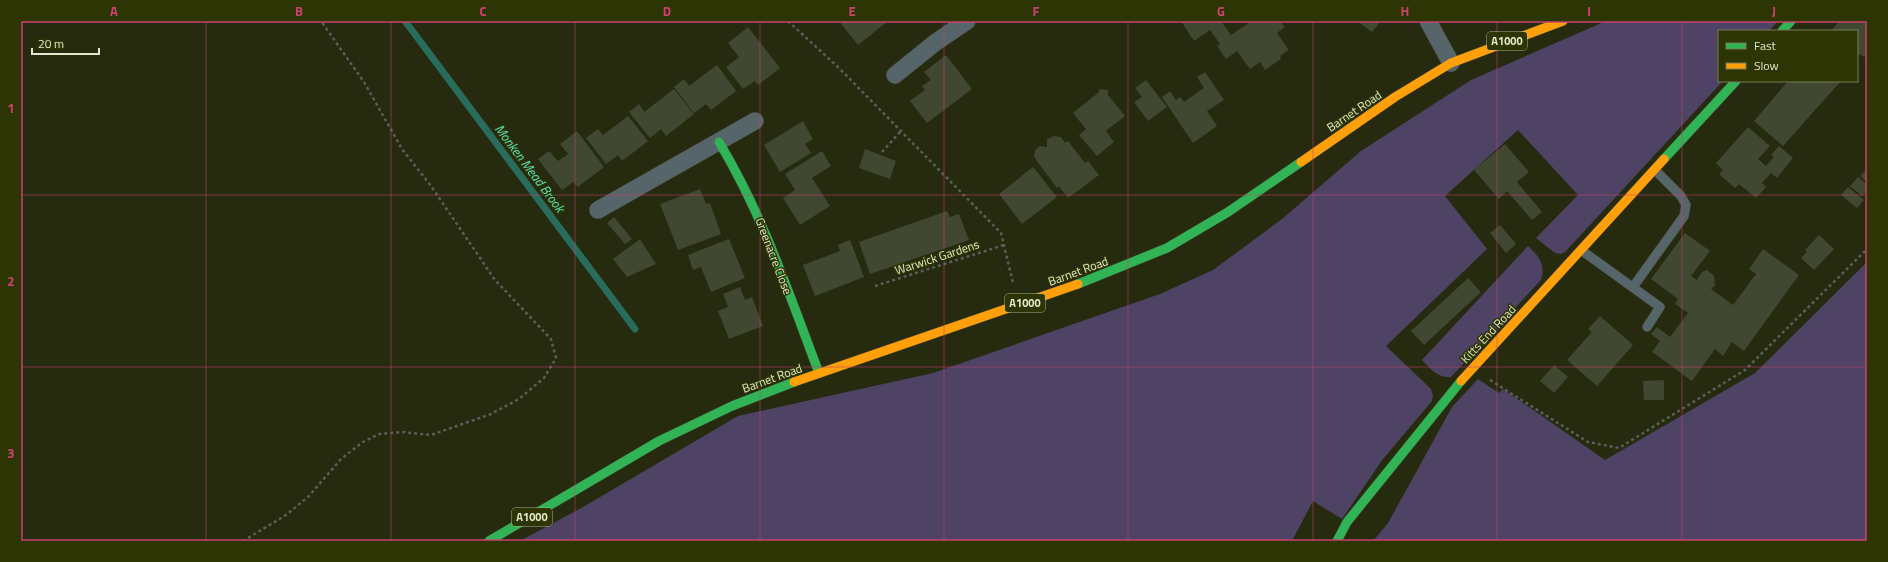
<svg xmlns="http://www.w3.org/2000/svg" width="1888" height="562" font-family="'Titillium Web',sans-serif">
<rect width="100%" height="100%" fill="#262a0f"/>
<!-- green -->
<g fill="#4e4364">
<polygon points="1606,21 1778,21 1769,31 1719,31 1719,81 1723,81 1565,252 1561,254 1555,253 1536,238 1578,195 1518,130 1445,196 1487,249 1386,346 1431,389 1433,395 1432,401 1383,459 1342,519 1313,501 1292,541 520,541 583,507 738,416 933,373 1160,294 1213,270 1282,219 1361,151 1471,80"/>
<path d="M1528,246C1539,256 1546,265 1541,280L1451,377C1437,378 1431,369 1422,360Z"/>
<polygon points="1867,262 1867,541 1373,541 1388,523 1452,407 1478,379 1499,393 1503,389 1605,460 1755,373"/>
</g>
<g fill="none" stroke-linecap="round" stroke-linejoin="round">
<!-- stream -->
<polyline stroke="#296c5c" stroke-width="7" points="405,21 635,329"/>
</g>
<!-- building -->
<g fill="#404832">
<polygon points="839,21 888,21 858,45"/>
<polygon points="1181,21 1221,21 1231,35 1252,21 1280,21 1285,27 1277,33 1289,50 1280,56 1281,59 1265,70 1260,62 1250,69 1237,51 1226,59 1217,46 1220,44 1210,30 1194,41"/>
<polygon points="1357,21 1381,21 1372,32"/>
<polygon points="1839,21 1863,21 1867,25 1867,54 1864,57 1860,54 1857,57 1857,31 1831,31"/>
<polygon points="748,27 780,68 758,85 755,81 743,89 726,67 739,57 728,43"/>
<polygon points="946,55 972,89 927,123 910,101 925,90 922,86 931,80 924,72"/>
<polygon points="717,65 736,91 711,110 706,104 694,113 674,87 684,79 689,86"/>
<polygon points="1205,72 1224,100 1207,111 1217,126 1193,143 1162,97 1170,91 1176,100 1180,97 1184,102 1204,88 1197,77"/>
<polygon points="1146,80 1167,107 1148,121 1134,102 1142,97 1135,88"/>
<polygon points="1788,81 1841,81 1783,146 1754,121"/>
<polygon points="674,89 694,114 666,136 661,129 650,138 629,112 639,104 644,112"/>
<polygon points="1099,89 1108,90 1108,95 1125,116 1106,131 1114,142 1097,156 1079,135 1086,129 1073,113 1099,92"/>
<polygon points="628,116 648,141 622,161 618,155 606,164 586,138 598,129 603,135"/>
<polygon points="803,121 813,139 805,144 811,153 780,172 764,145"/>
<polygon points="1748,127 1770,146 1758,159 1766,166 1774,157 1771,155 1779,146 1793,158 1777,178 1771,173 1762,183 1766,187 1756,198 1739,184 1735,188 1719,174 1723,170 1716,163"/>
<polygon points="577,131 604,167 578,187 573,182 562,190 538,159 549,151 558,161 568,154 560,144"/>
<polygon points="1054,136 1061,137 1065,143 1068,141 1085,163 1088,161 1099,175 1068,198 1059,186 1057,188 1034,157 1035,150 1040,146 1047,147 1047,139"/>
<polygon points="1505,144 1529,172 1517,182 1542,212 1532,220 1507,191 1499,199 1474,170"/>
<polygon points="865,149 896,161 890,179 859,168"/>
<polygon points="822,151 831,166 812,178 830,206 800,225 783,198 795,190 785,174"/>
<polygon points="1033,167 1057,197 1022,224 999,194"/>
<polygon points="1866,170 1867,171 1867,182 1860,176"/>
<polygon points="1858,177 1867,185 1867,191 1862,196 1850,186"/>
<polygon points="1848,187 1864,200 1857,208 1841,195"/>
<polygon points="700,189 706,204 710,203 721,234 678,250 660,204"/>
<polygon points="947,211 950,217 959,214 969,240 870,274 859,242"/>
<polygon points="614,217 632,239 625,244 607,223"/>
<polygon points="1500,225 1516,244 1506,253 1490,233"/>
<polygon points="1685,233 1710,251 1691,276 1697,280 1702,272 1707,270 1714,276 1715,285 1711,289 1733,305 1756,274 1749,269 1763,249 1799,275 1744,351 1732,342 1723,356 1715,349 1692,381 1652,352 1660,341 1651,334 1657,327 1670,337 1688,313 1675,304 1678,299 1651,279"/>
<polygon points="1819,235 1834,249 1814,270 1801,258 1807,252 1805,250"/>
<polygon points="640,239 656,264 627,277 613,259"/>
<polygon points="729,239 745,278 711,292 701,267 693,270 688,255"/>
<polygon points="850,240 864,277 815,296 803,265 840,251 838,245"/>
<polygon points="1468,278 1481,292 1424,345 1411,331"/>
<polygon points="740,287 745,300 752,297 763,326 729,339 718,311 728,307 723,294"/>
<polygon points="1600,316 1633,345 1597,386 1567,360 1592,332 1588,329"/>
<polygon points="1554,365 1568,377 1554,393 1540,381"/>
<polygon points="1664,380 1664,400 1644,400 1643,381"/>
</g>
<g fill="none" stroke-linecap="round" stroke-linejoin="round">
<defs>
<g id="lane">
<polyline points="1581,250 1660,307 1647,327"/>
<polyline points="1633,287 1684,216 1686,205 1681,196 1655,170"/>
</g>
<g id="street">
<polyline points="1428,21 1451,63"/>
<polyline points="895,75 936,42 967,21"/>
<polyline points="598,210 755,121"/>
</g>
<g id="fast">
<polyline points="1782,31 1791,21"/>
<path d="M719,142C763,215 789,294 819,373"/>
<polyline points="1664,159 1736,81"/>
<polyline points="1078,284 1167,248 1228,212 1301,162"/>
<polyline points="489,541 659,441 732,406 794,382"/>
<polyline points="1337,541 1347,522 1461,381"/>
</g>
<g id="slow">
<polyline points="1301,162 1395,97 1451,63 1563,21"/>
<polyline points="1461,381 1664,159"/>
<polyline points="794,382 1078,284"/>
</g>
</defs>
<!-- lane casing -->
<use href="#lane" stroke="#42462f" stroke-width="10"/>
<!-- street casing -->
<use href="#street" stroke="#42462f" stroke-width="18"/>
<!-- fast casing -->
<use href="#fast" stroke="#42462f" stroke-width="10"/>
<!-- slow casing -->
<use href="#slow" stroke="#42462f" stroke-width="10"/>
<!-- path -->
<g stroke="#576059" stroke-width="2.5" stroke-dasharray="3 3" stroke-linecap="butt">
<polyline points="531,21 534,21"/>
<polyline points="788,21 839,68 1001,233 1013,283"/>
<polyline points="882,152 900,132"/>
<polyline points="875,286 1004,245"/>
<polyline points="1490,380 1588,442 1619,448 1745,370 1867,249"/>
<polyline points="243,541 286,515 309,496 341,459 363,442 379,434 402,432 431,435 491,414 519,399 544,378 556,358 551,339 495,280 431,186 402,149 364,82 321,21"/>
</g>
<!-- lane -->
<use href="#lane" stroke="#566569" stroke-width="9"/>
<!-- street -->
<use href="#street" stroke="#566569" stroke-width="17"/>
<!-- fast -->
<use href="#fast" stroke="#30b455" stroke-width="9"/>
<!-- slow -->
<use href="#slow" stroke="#ff9f0a" stroke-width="9"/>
</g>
<!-- grid -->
<path fill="none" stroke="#c84271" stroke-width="1" stroke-opacity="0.55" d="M206,21V541M391,21V541M575,21V541M760,21V541M944,21V541M1128,21V541M1313,21V541M1497,21V541M1682,21V541M21,195H1867M21,367H1867"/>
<g text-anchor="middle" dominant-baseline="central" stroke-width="3" stroke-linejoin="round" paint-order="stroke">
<!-- shield labels -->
<g fill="#2e3504" stroke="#abb38e" stroke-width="1">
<rect x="1487" y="32" width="40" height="18" rx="3"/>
<rect x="1005" y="294" width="40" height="18" rx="3"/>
<rect x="512" y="508" width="40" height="18" rx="3"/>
</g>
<g font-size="11" font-weight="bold" fill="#e1e9c9">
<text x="1507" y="41">A1000</text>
<text x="1025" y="303">A1000</text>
<text x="532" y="517">A1000</text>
</g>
<!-- street labels -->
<g font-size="12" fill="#e1e9c9" stroke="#2e3504">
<text transform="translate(1354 111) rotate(-34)">Barnet Road</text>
<text transform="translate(774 256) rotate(69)">Greenacre Close</text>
<text transform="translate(937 257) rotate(-18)">Warwick Gardens</text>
<text transform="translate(1078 271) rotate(-20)">Barnet Road</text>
<text transform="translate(1488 334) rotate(-47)">Kitts End Road</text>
<text transform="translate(772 378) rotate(-20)">Barnet Road</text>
</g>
<!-- water labels -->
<g font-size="13" font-style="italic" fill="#58e1c7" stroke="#2e3504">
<text transform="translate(530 168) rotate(53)">Monken Mead Brook</text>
</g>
</g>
<!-- border -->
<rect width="1888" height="562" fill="none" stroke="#2e3504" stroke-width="44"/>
<!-- legend -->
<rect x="1718" y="30" width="140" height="52" fill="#2e3504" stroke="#767d53"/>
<rect x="1726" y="43" width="20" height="6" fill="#30b455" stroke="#767d53"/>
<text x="1754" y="50" font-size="12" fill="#e1e9c9">Fast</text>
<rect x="1726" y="63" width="20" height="6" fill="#ff9f0a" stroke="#767d53"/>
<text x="1754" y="70" font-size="12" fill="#e1e9c9">Slow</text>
<!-- scale -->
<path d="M32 48v6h67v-6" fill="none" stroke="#e1e9c9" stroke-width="2"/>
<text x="38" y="48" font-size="12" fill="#e1e9c9" stroke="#2e3504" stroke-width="3" paint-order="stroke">20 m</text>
<rect x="22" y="22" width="1844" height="518" fill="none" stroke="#c84271" stroke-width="1.5"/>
<g font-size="13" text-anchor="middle" font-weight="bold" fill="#c84271">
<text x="114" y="16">A</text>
<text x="299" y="16">B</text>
<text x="483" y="16">C</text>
<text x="667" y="16">D</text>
<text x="852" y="16">E</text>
<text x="1036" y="16">F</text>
<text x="1221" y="16">G</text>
<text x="1405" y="16">H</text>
<text x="1589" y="16">I</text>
<text x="1774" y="16">J</text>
<text x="11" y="113">1</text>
<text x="11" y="286">2</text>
<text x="11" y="458">3</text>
</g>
</svg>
